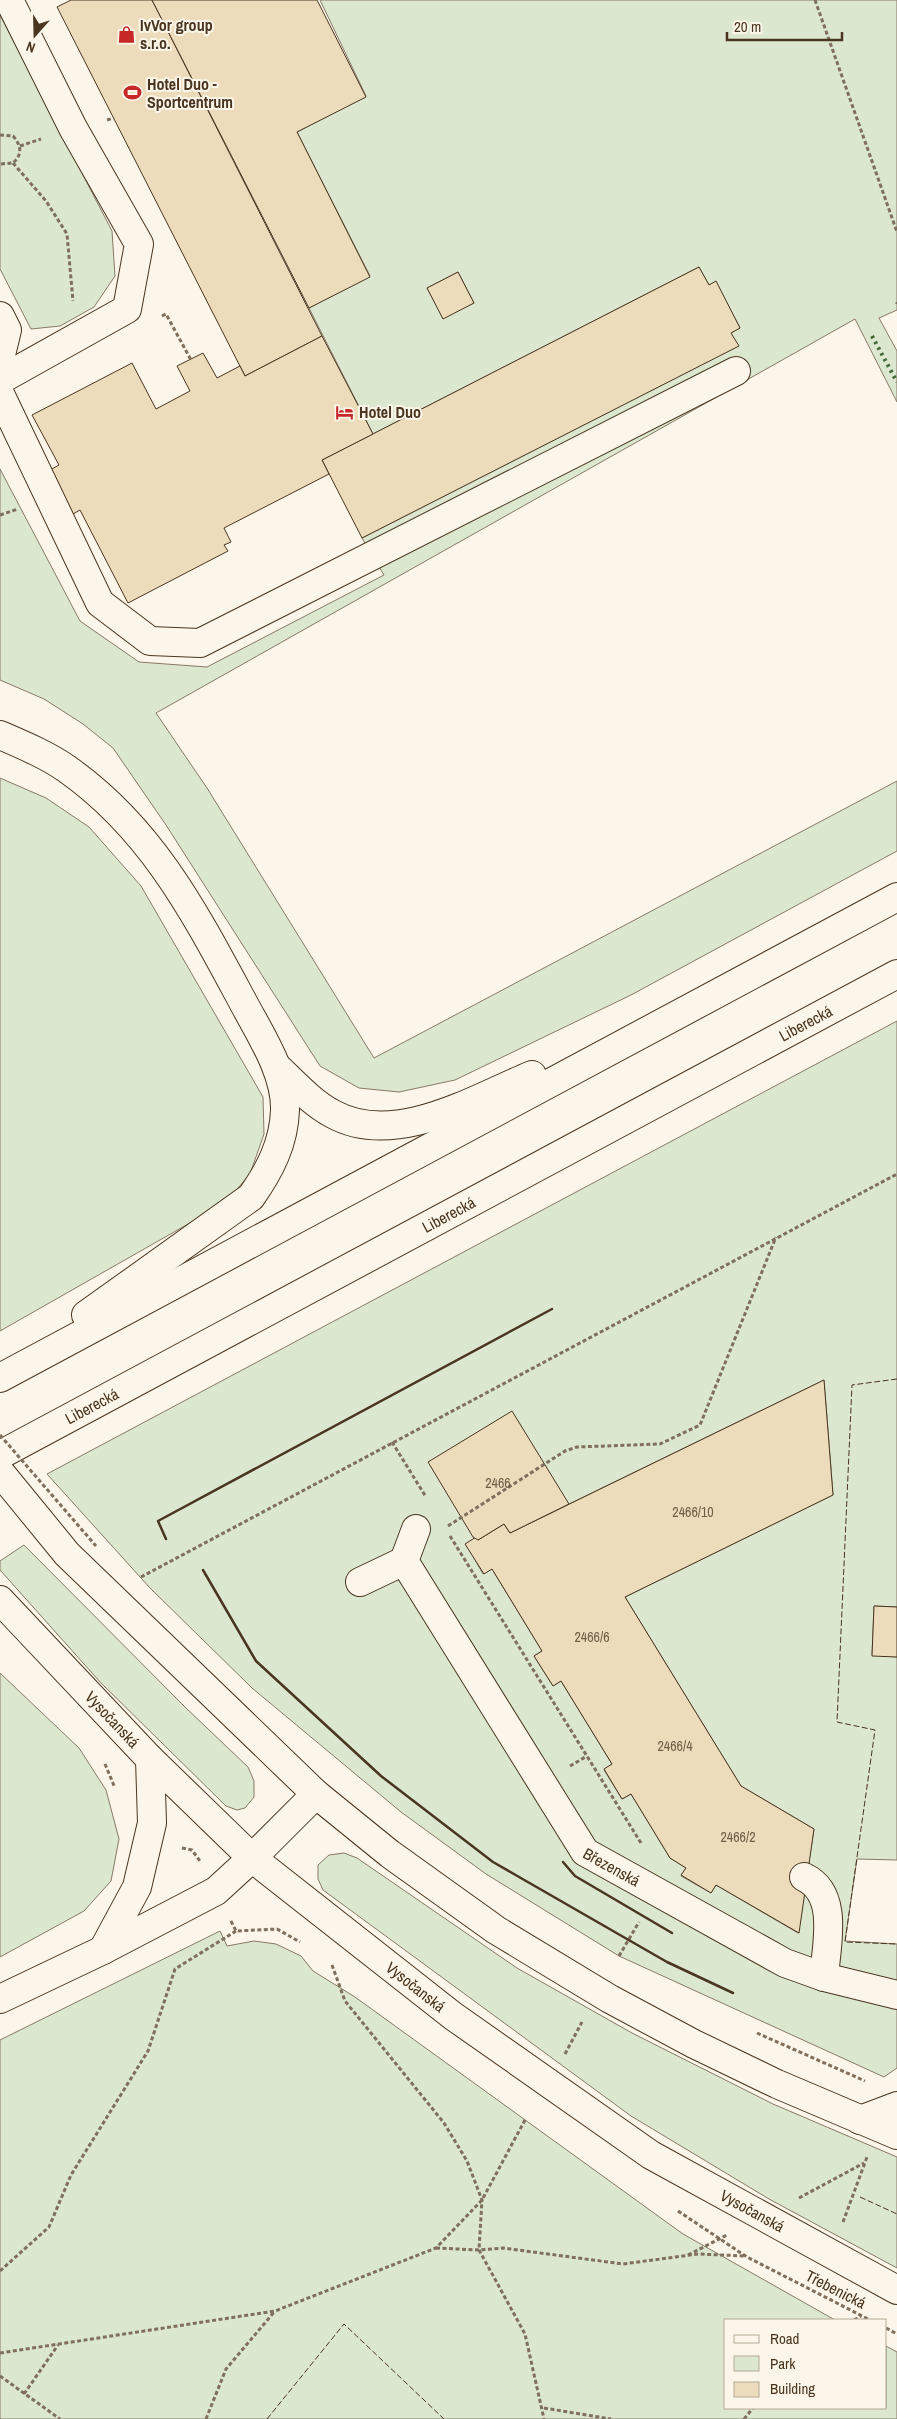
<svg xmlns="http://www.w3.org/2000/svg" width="897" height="2419" font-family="'Archivo Narrow',sans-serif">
<rect width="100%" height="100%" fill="#fbf6e9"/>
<!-- green -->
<g fill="#dce7d0" stroke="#887966" fill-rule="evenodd">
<path d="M320,0H897V310L879,318L897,351V402L855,319L156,713L207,788L374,1058L897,781V851L631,995L455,1080L399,1092L359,1088L320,1066L166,825L113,748L83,724L44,699L0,680V469L80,621L139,662L207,667L384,575L362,538L738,346L731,333L740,328L716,282L709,285L699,267L373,434L309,308L370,276L297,132L366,96ZM458,272L474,303L443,318L427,288Z"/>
<polygon points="0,15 112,231 115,276 94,307 60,326 31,329 0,269"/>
<polygon points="0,778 46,798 89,827 141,886 263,1097 264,1134 250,1174 225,1203 0,1331"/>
<path d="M897,1021V1607L874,1606L872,1655L897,1657V1860L857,1859L845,1941L897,1944V2068L884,2077L619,1956L486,1874L401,1812L252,1688L150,1588L47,1474ZM824,1380L833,1495L625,1597L741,1786L814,1829L798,1933L716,1885L711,1893L681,1876L686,1868L670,1858L631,1794L622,1799L604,1770L612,1764L561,1681L553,1686L534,1656L542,1651L492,1569L483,1574L466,1544L475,1538L569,1504Z"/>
<polygon points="24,1545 186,1708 248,1767 254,1781 254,1797 245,1808 237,1810 226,1806 101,1683 0,1570 0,1561"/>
<polygon points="0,1673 79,1748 106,1790 119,1839 111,1881 84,1911 0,1957"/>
<polygon points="344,1853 357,1858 517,1968 632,2033 773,2104 897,2157 897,2268 769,2199 631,2116 323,1890 318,1879 318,1865 329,1855"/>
<polygon points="220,1931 227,1946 254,1941 276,1944 301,1956 313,1971 355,1997 683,2234 835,2320 726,2320 726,2408 886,2408 886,2346 897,2352 897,2419 0,2419 0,2040"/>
</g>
<!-- building -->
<g fill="#ecdcbc" stroke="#4a3520">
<polygon points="71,0 152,0 322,336 245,376 57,7"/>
<polygon points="152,0 317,0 366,97 297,132 370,277 309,308"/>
<polygon points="699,267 709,285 716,281 740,328 731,333 739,346 362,538 322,460"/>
<polygon points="458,272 474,303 443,319 427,288"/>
<polygon points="322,336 373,434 322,460 329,474 224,528 231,542 224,545 228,551 128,603 80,510 73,514 50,470 59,465 32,415 132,363 156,409 190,391 177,366 203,353 217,378 240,366 245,376"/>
<polygon points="824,1380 833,1495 625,1597 741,1786 814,1829 799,1933 716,1885 711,1893 681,1875 686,1868 670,1858 631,1794 622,1799 604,1769 612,1764 561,1681 553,1686 534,1656 542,1651 492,1569 484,1574 465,1544 476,1537 478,1540 504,1524 510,1533"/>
<polygon points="512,1411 569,1504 510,1533 504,1524 478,1540 473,1537 428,1462"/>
<polygon points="874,1606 897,1607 897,1657 872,1656"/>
</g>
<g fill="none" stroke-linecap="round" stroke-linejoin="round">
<defs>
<g id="minor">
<polyline points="0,316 7,330 0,359"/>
<polyline points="0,380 127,309 139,244 73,128 9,0"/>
<polyline points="0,394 100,603 150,641 200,643 736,371"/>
<polyline points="404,1561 416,1529"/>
<path id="s1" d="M360,1582L404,1561L585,1852L785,1963L824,1977L897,1995"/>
<path d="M804,1877C840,1894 826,1946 824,1977"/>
<polyline points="860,2120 897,2106"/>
</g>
<g id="major">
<polyline points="0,1472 67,1554 316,1794 390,1854 496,1930 610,1999 694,2044 777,2084 897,2135"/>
<path id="s2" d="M0,1600L150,1759L252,1858L453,2016L651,2155L897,2290"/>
<polyline points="252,1858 316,1794"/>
</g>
<g id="highway">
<path d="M0,735C23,745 47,755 67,769C152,829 195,913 243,1002C260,1034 286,1073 285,1110C284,1143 270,1170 251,1197L86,1315"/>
<path d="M277,1067C294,1083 312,1103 333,1114C395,1148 474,1099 532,1075"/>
<polyline points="0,1378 897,897"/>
<path id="s3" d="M0,1455L897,974"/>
<polyline points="103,1950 137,1887 152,1823 150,1759"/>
<polyline points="0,1999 103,1950 216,1891 252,1858"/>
</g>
</defs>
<!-- minor casing -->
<use href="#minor" stroke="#4a3520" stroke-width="30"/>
<!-- major casing -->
<use href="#major" stroke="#4a3520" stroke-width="30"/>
<!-- highway casing -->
<use href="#highway" stroke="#4a3520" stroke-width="30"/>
<!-- path -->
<g stroke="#7f6f5c" stroke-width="3" stroke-dasharray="4 2.5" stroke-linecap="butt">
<polyline points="815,0 897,232"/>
<polyline points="107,120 114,118"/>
<path d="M0,135L13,136C21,145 23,154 13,163L0,164"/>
<polyline points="20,146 41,139"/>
<polyline points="13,163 46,201 67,234 73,301"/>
<polyline points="897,302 897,304"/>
<polyline points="162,316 166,314 191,360"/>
<polyline points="0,515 18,509"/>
<polyline points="392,1442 426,1497"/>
<polyline points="448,1526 565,1451 577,1447 660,1444 700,1425 776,1237"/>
<polyline points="450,1536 641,1843"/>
<polyline points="141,1577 897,1174"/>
<polyline points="105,1764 115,1788"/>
<polyline points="570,1766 587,1756"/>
<polyline points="182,1848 192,1850 200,1861"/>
<polyline points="231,1921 236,1931 277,1929 300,1942"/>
<polyline points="619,1956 639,1922"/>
<polyline points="332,1965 345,2001 444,2123 467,2161 482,2200 479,2250 525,2334 544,2419"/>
<polyline points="757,2033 865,2081"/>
<polyline points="565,2054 582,2022"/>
<polyline points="799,2198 864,2163"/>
<polyline points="678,2211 747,2257 870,2320"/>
<polyline points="843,2222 867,2157"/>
<polyline points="436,2248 479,2250 503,2248 623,2264 698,2254 746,2256"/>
<polyline points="688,2255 727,2235"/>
<polyline points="0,2271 49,2227 71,2175 148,2051 175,1969 236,1931"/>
<polyline points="854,2320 861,2316"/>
<polyline points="886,2328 897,2334"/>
<polyline points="0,2353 275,2311 436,2248 482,2200 525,2120"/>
<polyline points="0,2376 60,2419"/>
<polyline points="24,2394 58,2345"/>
<polyline points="544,2408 611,2419"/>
<polyline points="206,2419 226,2369 275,2311"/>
<polyline points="744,2419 753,2408"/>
</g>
<!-- minor -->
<use href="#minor" stroke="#fbf6e9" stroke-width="28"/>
<!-- major -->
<use href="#major" stroke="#fbf6e9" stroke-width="28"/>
<!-- highway -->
<use href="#highway" stroke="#fbf6e9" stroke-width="28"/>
<!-- path-bridge -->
<polyline stroke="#7f6f5c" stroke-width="3" stroke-dasharray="4 2.5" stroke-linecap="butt" points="0,1435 96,1546"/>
<!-- hedge -->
<polyline stroke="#436837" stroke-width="4" stroke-dasharray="2.5 4" stroke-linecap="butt" points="872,336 897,382"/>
<!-- fence -->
<g stroke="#4a3520" stroke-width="1" stroke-dasharray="6 2.5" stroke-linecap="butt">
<polyline points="897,1379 852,1385 837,1722 875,1730 845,1942 897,1944"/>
<polyline points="860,2197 897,2214"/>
<polyline points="267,2419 344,2324 444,2419"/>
</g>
<!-- wall -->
<g stroke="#4a3520" stroke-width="2.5">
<polyline points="166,1539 158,1521 552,1309"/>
<polyline points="203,1570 256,1661 381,1776 493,1862 667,1962 733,1993"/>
<polyline points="563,1862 575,1876 672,1933"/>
</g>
</g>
<!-- icons -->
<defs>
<symbol id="shop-bare" viewBox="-9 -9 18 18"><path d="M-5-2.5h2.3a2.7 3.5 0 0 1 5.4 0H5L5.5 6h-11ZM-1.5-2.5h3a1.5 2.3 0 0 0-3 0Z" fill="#c62828" stroke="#fbf6e9" stroke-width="2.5" paint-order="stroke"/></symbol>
<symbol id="stadium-bare" viewBox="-9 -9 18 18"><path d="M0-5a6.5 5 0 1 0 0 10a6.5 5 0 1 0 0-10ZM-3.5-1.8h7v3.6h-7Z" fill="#c62828" stroke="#fbf6e9" stroke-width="2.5" paint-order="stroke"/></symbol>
<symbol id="hotel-bare" viewBox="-9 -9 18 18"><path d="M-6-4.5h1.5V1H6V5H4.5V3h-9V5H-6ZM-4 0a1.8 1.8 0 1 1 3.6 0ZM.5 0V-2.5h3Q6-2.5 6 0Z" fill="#c62828" stroke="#fbf6e9" stroke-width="2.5" paint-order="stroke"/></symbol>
</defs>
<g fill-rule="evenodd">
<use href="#shop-bare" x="114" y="22" width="25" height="25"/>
<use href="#stadium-bare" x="120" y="80" width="25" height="25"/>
<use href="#hotel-bare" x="332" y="400" width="25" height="25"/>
</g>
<g text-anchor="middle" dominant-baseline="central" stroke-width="4" stroke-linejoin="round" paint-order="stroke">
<!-- number labels -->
<g font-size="14" fill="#725f47">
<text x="498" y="1483">2466</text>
<text x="693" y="1512">2466/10</text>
<text x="592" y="1637">2466/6</text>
<text x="675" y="1746">2466/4</text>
<text x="738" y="1837">2466/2</text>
</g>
<!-- poi labels -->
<g font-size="16" font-weight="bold" fill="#4a3520" stroke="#fbf6e9" text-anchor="start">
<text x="140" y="25">IvVor group<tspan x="140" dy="18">s.r.o.</tspan></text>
<text x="147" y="84">Hotel Duo -<tspan x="147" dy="18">Sportcentrum</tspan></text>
<text x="359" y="412">Hotel Duo</text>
</g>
<!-- street labels -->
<g font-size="16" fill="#4a3520" stroke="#fbf6e9">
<text stroke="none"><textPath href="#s3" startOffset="914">Liberecká</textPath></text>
<text stroke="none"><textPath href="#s3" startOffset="509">Liberecká</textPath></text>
<text stroke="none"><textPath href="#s3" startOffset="104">Liberecká</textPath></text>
<text stroke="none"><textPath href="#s2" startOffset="164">Vysočanská</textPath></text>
<text stroke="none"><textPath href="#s1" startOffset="422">Březenská</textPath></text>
<text stroke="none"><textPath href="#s2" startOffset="569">Vysočanská</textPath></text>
<text stroke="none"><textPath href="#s2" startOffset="974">Vysočanská</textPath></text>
<text transform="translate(836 2289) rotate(27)">Třebenická</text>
</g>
</g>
<!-- legend -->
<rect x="724" y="2319" width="162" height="90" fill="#fbf6e9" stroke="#b4a999"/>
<rect x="734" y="2335" width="25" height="8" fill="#fbf6e9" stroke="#b4a999"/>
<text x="770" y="2344" font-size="15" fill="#4a3520">Road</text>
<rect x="734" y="2356" width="25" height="15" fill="#dce7d0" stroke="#b4a999"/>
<text x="770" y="2369" font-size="15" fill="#4a3520">Park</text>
<rect x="734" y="2382" width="25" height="15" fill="#ecdcbc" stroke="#b4a999"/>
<text x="770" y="2394" font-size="15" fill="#4a3520">Building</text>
<!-- north arrow -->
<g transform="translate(35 35) rotate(200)" stroke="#fbf6e9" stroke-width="4" paint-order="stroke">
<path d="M0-4L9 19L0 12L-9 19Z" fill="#4a3520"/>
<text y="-8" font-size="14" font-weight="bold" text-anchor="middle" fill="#4a3520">N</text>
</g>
<!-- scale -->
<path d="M727 32v8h115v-8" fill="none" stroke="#4a3520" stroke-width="2.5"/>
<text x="734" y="32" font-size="15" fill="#4a3520" stroke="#fbf6e9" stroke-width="4" paint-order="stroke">20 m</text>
</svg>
